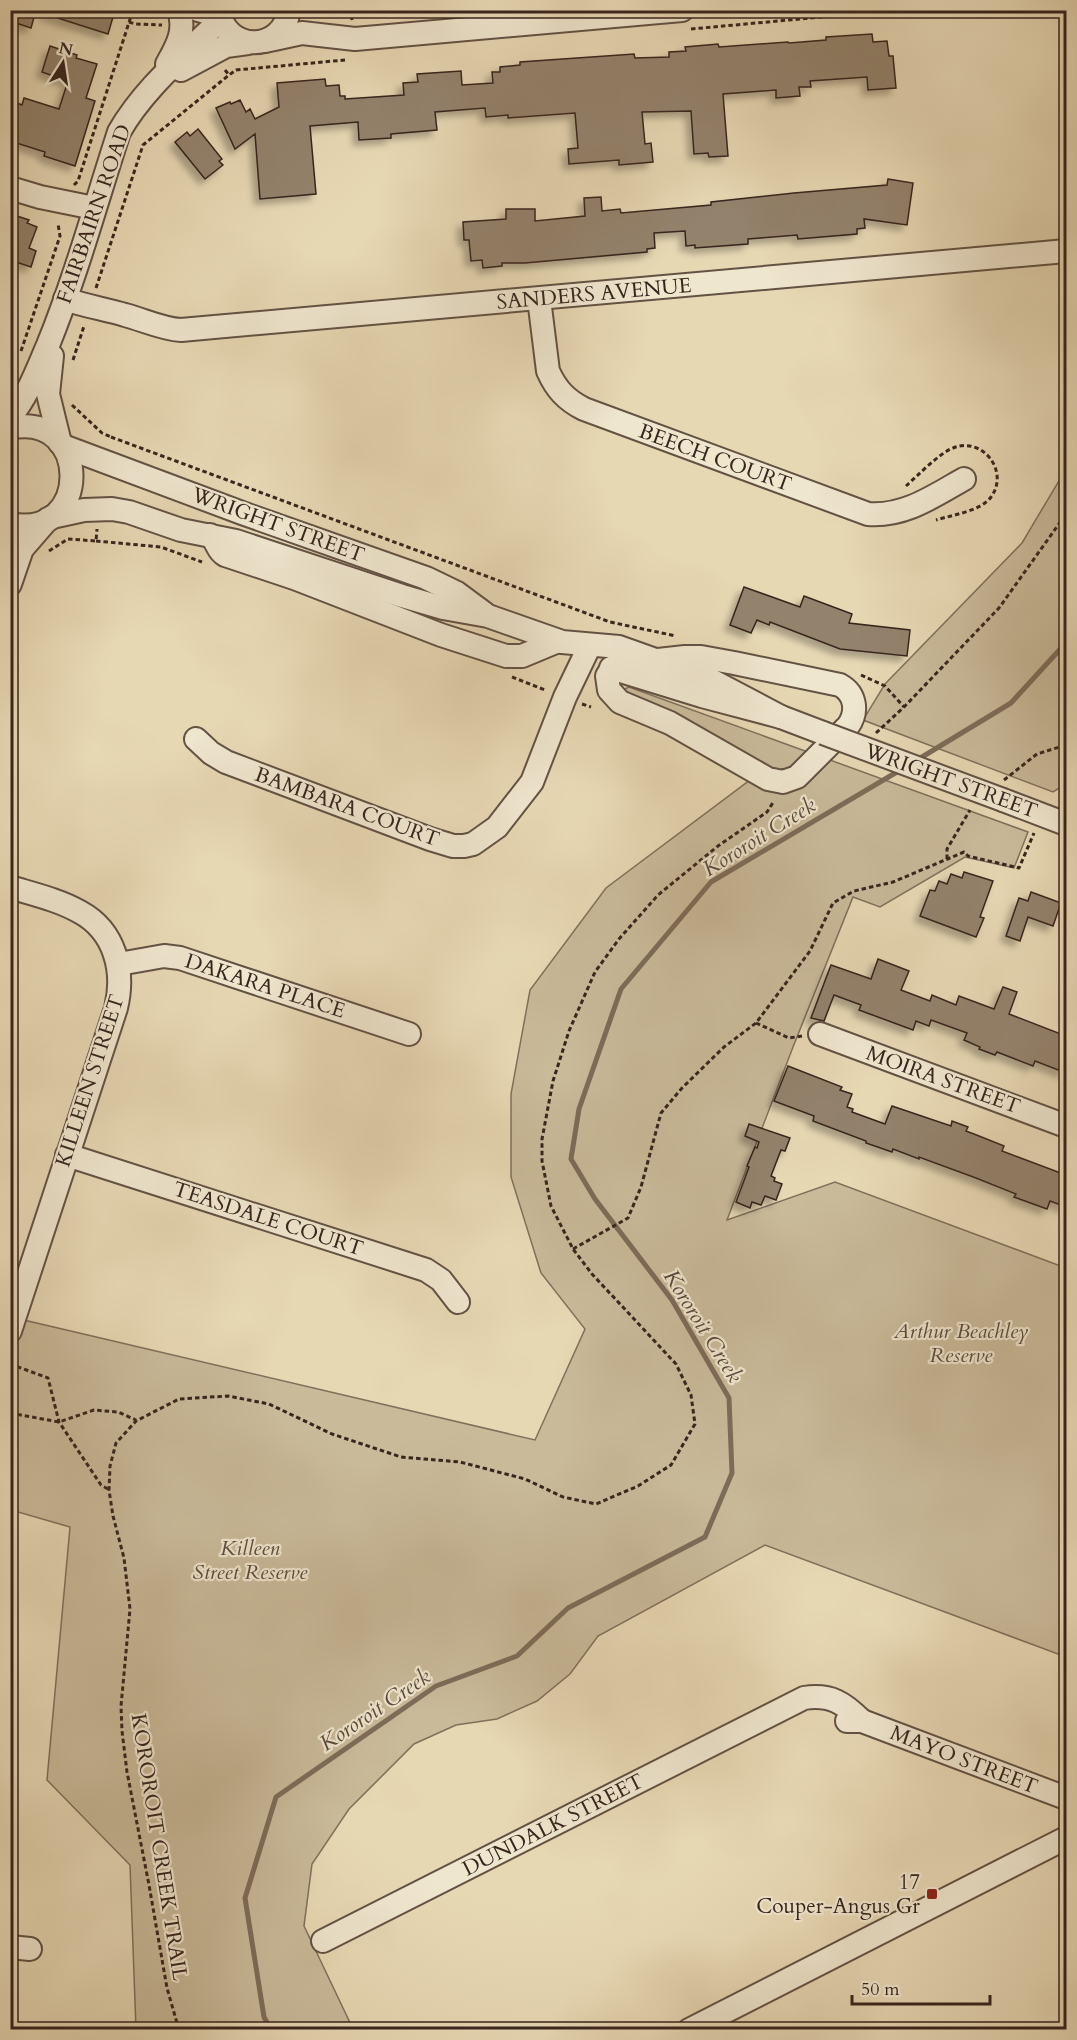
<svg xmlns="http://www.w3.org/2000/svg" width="1077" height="2040" font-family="Cardo,serif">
<defs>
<filter id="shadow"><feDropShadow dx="-5.5" dy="5.5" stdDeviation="3" flood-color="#0004"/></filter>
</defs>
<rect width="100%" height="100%" fill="#e7d8b4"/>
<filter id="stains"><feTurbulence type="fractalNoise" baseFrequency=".00333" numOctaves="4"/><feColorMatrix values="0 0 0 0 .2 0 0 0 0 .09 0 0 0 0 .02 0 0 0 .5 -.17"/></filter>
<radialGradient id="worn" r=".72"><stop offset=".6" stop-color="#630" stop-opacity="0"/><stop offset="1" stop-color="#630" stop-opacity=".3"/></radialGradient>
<!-- green -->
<g fill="#c9ba9a" stroke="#80705c" stroke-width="1.5">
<polygon points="1066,469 1066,784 1053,792 863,720 885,684 1022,543"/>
<polygon points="629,687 1028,832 1014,868 965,857 880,907 853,897 793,1047 727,1220 835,1182 1066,1268 1066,1657 765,1545 598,1636 570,1674 537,1701 497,1719 456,1725 414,1744 349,1809 312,1864 304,1926 353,2029 136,2029 130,1865 47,1780 70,1527 11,1510 10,1335 15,1318 535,1440 585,1329 541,1273 511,1177 511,1094 530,990 606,888 766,768 622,690"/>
</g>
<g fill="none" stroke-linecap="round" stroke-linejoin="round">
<!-- stream -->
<g stroke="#7d6c59" stroke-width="5">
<polyline points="917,760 1011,703 1063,646 1066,637"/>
<polyline points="271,2030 264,2017 245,1898 276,1797 436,1686 517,1656 568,1608 705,1537 732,1473 729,1398 672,1300 595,1199 571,1159 579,1109 621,989 711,882 902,769"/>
</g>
</g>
<!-- building -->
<g fill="#93826c" stroke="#37251e" stroke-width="1.5" filter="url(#shadow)">
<polygon points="10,10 36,10 31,28 10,21"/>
<polygon points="46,10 115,10 108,34 45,14"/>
<polygon points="872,34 873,42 887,41 889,56 893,56 896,88 868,90 867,77 810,81 811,87 799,87 800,96 776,98 776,90 723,94 728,156 709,157 708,153 694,154 691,111 642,112 645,144 651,143 653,162 619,165 619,160 569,164 568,149 578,148 575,113 508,118 508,115 486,117 485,108 435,112 437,130 391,134 391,138 359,140 358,122 310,126 316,194 260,199 255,134 235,149 216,108 230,102 231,104 240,100 246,112 250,109 255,119 279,107 277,83 325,79 326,86 339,85 340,96 345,96 345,99 404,95 403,83 418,82 417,74 461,71 462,85 493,83 492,72 500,72 500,67 520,65 520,62 634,54 635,58 669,57 669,52 686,51 685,47 718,44 719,47 788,42 789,43 826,40 826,37"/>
<polygon points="50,46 77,55 76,58 97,64 86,98 95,101 75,166 44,156 45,152 10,141 10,113 14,102 22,105 24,98 59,109 68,81 42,72"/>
<polygon points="198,129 222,159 219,161 223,165 205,179 175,142 187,132 190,136"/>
<polygon points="888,179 913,183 907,225 864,219 865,228 857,229 857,234 798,239 797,235 748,239 748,244 695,248 695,245 686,246 685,231 654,233 655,248 647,249 647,252 525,263 502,263 502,266 483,268 482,260 471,261 469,240 464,240 463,222 506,219 506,209 535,209 535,221 585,216 584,198 601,197 602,211 620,209 621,213 711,205 711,202 794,193 887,185"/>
<polygon points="14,215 29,220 27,223 37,227 29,248 36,251 31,267 10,260 10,226"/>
<polygon points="744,587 800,607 804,596 852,614 849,623 910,630 907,656 840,649 770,622 769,625 757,620 751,633 730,625"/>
<polygon points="964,872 993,881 980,917 984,918 976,937 920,916 930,890 935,891 939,881 947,884 951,874 962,878"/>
<polygon points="1031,892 1061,903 1053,926 1028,917 1020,941 1006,936 1019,898 1028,901"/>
<polygon points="878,959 909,971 901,990 930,1001 932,995 956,1005 959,996 994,1009 1003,987 1017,992 1009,1014 1066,1036 1066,1073 1035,1061 1033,1066 997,1052 995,1055 979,1049 980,1047 964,1040 967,1033 931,1020 929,1026 916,1021 913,1030 859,1010 861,1005 834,995 824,1021 811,1018 831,965 871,979"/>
<polygon points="788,1066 842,1087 840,1090 852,1094 847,1107 853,1109 852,1112 885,1124 892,1106 951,1126 952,1121 968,1127 966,1131 974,1134 1004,1146 1002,1151 1066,1175 1066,1207 1050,1201 1047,1209 1014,1197 1016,1194 976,1178 919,1157 919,1159 893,1149 892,1152 866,1143 866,1141 813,1121 814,1116 774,1101"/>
<polygon points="749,1124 790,1138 785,1151 781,1150 771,1176 775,1178 774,1181 782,1184 776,1200 765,1196 761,1205 752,1202 750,1208 736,1202 749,1167 747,1166 755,1147 757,1148 759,1142 745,1136"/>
</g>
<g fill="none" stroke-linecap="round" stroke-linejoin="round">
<defs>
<g id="minor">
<polyline points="198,10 219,16"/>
<path d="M219,10C225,53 283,53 289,10"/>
<polyline points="265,41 302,33 355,39 682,10"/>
<path d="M167,64C177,46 186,31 179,10"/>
<polyline points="181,70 226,46 248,43"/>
<polyline points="10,188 40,197 94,208"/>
<path d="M65,299C85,306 105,309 125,315C144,320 162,329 181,330L1066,251"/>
<path d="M539,299L548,371C556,389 566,400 584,409L868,514C904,517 934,496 964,479"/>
<polyline points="52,356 48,394 60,443"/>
<path d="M10,417C28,396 37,370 48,345C76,276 96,203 119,132C144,88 185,55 221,19"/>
<path d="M10,428C91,410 93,541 10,524"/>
<polyline points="63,446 242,513 426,578 457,593 484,613"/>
<polyline points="52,517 84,510 112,509 129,512 181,530 236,541 402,596 443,608 488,616 562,642 619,647 709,679 781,717"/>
<path d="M210,535C217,541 217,551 225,555L294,578L441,635L506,656H522L558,641"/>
<polyline points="10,584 22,549 48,519"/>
<path d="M685,657H701L734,663L840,685C856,694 858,712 848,726L797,777L783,782L768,779L670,723L620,702L609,690L607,676L612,668L631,663Z"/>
<polyline points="611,668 702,696 781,717 823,733"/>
<polyline points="196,739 211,753 226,762 430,839 453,846 464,846 473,844 497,827 532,782 565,697 590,645"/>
<polyline points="1003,800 1066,824"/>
<path d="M10,887C33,894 59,900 80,912C115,931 125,971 116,1008L10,1331"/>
<polyline points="119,964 164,956 180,958 409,1034"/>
<polyline points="820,1034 1066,1126"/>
<polyline points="67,1155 426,1270 441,1280 458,1302"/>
<polyline points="847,1721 862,1721 1066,1798"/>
<path d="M323,1941L804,1698C831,1694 844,1703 862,1721"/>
<polyline points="10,1947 30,1949"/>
<polyline points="689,2030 1066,1838"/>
</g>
</defs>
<!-- minor casing -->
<use href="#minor" stroke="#635244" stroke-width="26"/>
<!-- path -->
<g stroke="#37251e" stroke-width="3" stroke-dasharray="4.5 3" stroke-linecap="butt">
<polyline points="351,10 352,20"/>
<polyline points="129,22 135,24 162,25"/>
<polyline points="691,29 898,10"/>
<polyline points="225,70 229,75 236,70 345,60"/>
<polyline points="74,185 78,181 133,10"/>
<polyline points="96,288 143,145 229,75"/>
<polyline points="21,351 60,236 58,224"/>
<polyline points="73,360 84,326"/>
<polyline points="72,405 102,433 111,437"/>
<polyline points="111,437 610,622 676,636"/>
<path d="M906,486C917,476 941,452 953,448C982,436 1010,471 991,497C981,511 952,515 936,520"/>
<polyline points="96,541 161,547 202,562"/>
<polyline points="49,551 68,539 96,541 97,529"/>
<polyline points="861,675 885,686 904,707"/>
<polyline points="512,677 545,690"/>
<polyline points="582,704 591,707"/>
<polyline points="876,733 904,707 999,608 1066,514"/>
<polyline points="1004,780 1037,754 1066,745"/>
<polyline points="947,859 947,849 970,810"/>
<polyline points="756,1023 789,1038 802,1036"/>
<polyline points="573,1249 628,1218 641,1187 661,1113 682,1088 724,1047 756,1023 810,951 833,903 854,891 893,882 964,852 968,856 1019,868 1034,833"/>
<polyline points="10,1364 48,1378 59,1422 101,1485 108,1489"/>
<polyline points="10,1413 59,1422 94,1410 118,1412 136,1420"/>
<polyline points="179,2030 167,1988 149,1885 127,1772 122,1731 121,1706 130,1609 124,1558 113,1516 109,1490 110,1466 116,1443 136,1421 179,1399 228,1396 269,1404 332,1434 401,1457 460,1462 525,1479 563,1497 596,1504 638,1486 671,1465 695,1424 691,1395 676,1364 592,1274 573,1249 551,1206 542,1161 542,1139 553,1081 569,1031 595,972 619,939 658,895 718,846 767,812 774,801"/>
</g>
<!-- minor -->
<use href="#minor" stroke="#efe6ce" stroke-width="22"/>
<defs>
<polyline id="minor-bridge" points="823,733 1003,800"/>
</defs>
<!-- minor-bridge casing -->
<use href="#minor-bridge" stroke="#635244" stroke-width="26" stroke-linecap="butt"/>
<!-- minor-bridge -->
<use href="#minor-bridge" stroke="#efe6ce" stroke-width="22"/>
</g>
<!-- markers -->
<rect fill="#8f2418" stroke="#efe6ce" stroke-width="2" x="926" y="1888" width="12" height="12" rx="3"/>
<g text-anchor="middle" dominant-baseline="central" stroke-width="4.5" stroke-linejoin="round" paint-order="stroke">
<!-- street labels -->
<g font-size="21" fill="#37251e" stroke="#efe6ce">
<text transform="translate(94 214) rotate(-71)">FAIRBAIRN ROAD</text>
<text transform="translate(594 294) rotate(-5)">SANDERS AVENUE</text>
<text transform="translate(715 458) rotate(20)">BEECH COURT</text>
<text transform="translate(278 525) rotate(20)">WRIGHT STREET</text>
<text transform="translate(951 781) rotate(20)">WRIGHT STREET</text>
<text transform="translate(347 807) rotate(20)">BAMBARA COURT</text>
<text transform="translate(265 986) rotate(18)">DAKARA PLACE</text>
<text transform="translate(943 1080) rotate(20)">MOIRA STREET</text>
<text transform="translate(90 1081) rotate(-72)">KILLEEN STREET</text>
<text transform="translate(268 1219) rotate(18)">TEASDALE COURT</text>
<text transform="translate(964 1760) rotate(21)">MAYO STREET</text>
<text transform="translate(553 1825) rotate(-27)">DUNDALK STREET</text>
<text transform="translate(159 1847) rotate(81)">KOROROIT CREEK TRAIL</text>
</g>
<!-- park labels -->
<g font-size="21" font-style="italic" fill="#5c4a3d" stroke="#efe6ce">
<text x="961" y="1331">Arthur Beachley<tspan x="961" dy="24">Reserve</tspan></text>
<text x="250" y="1548">Killeen<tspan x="250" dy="24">Street Reserve</tspan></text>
</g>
<!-- poi labels -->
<g font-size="21" fill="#37251e" stroke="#efe6ce" text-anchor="end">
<text x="920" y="1882">17<tspan x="920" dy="24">Couper-Angus Gr</tspan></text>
</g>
<!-- water labels -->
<g font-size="22" font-style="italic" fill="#5a483c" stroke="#efe6ce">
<text transform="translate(759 837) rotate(-32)">Kororoit Creek</text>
<text transform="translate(703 1326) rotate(58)">Kororoit Creek</text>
<text transform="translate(375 1710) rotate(-34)">Kororoit Creek</text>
</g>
</g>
<!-- margin -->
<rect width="1077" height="2040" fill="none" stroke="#e7d8b4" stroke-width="36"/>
<rect x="12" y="12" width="1053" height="2016" fill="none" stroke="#37251e" stroke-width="3"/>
<rect x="18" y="18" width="1041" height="2004" fill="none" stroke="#37251e" stroke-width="1.5"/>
<!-- north arrow -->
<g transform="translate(63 63) rotate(12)" stroke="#efe6ce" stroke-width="4.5" paint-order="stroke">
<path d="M0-4.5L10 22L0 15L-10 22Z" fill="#37251e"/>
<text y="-9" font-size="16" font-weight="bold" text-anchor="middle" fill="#37251e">N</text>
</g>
<!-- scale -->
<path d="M852 1995v9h138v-9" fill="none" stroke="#37251e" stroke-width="3"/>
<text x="861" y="1995" font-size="18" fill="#37251e" stroke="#efe6ce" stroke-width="4.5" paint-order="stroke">50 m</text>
<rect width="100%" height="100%" filter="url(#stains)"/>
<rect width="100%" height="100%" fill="url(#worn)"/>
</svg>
